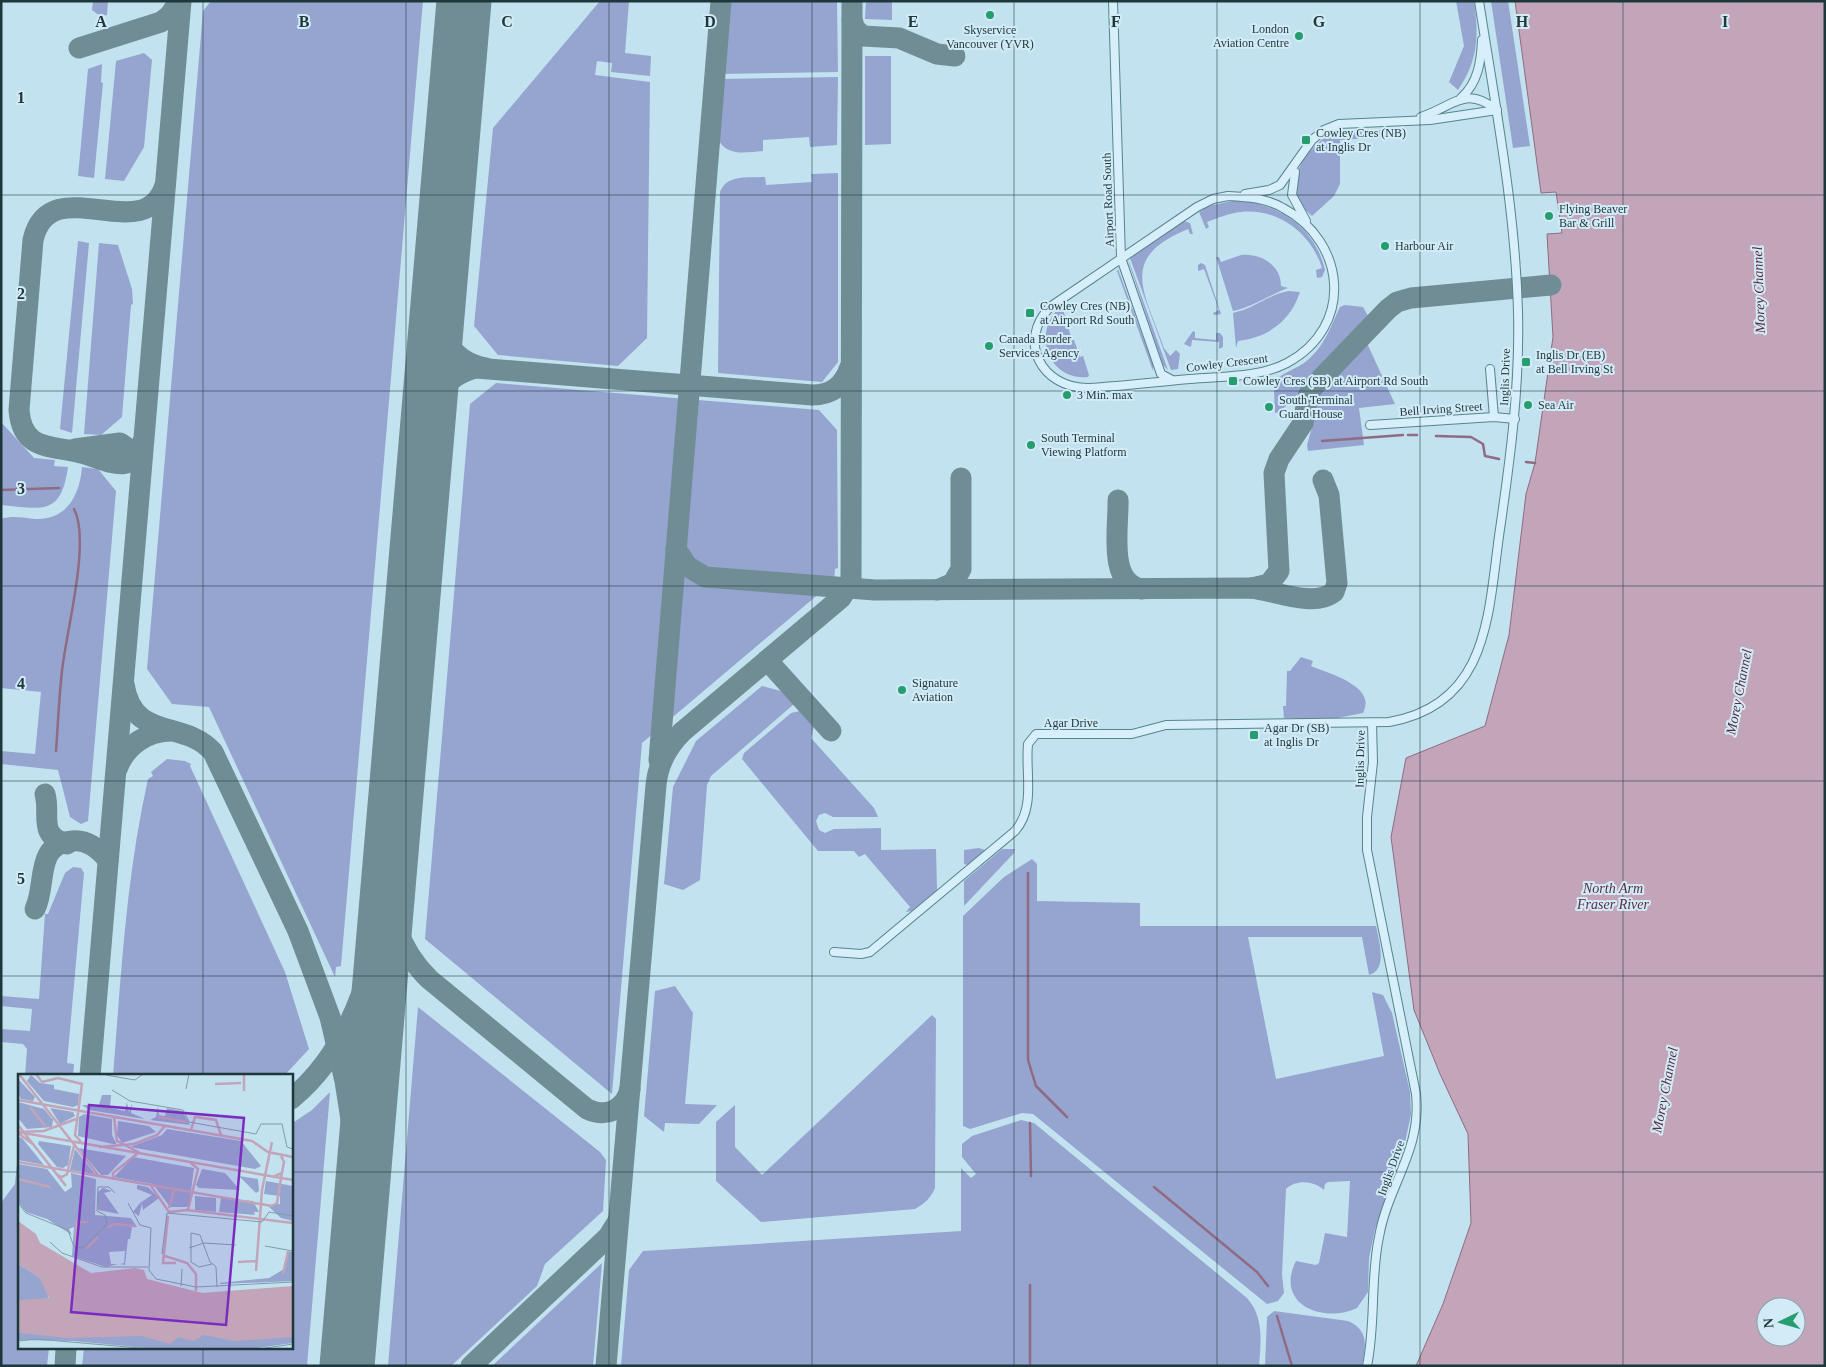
<svg xmlns="http://www.w3.org/2000/svg" width="1826" height="1367" font-family="Georgia,serif">
<rect width="100%" height="100%" fill="#c2e2f0"/>
<!-- green -->
<g fill="#95a5cf">
<polygon points="93,1 108,1 107,15 100,16 92,10"/>
<polygon points="211,1 423,1 341,966 336,967 335,977 209,707 172,704 147,669 203,11"/>
<polygon points="600,1 629,1 625,53 651,56 650,76 611,72 612,63 597,61 595,75 650,82 647,338 618,366 498,355 474,326 493,128"/>
<polygon points="720,1 837,1 838,72 719,74"/>
<polygon points="866,1 892,1 892,20 865,19"/>
<path d="M1456,1H1474C1479,36 1478,61 1458,90L1449,82L1464,46Z"/>
<polygon points="1491,1 1508,1 1530,146 1513,148"/>
<polygon points="144,53 152,60 144,147 124,181 105,179 116,61"/>
<polygon points="865,56 891,56 891,144 865,145"/>
<polygon points="102,64 101,82 103,83 94,178 78,176 88,69"/>
<path d="M838,77L837,145L810,147L809,137L763,140V151C747,152 729,157 719,141V79Z"/>
<path d="M1337,130H1383V137L1340,140V184L1334,196L1312,216C1305,210 1297,203 1295,195C1291,167 1315,141 1337,130Z"/>
<path d="M838,173V362L822,382L718,373L720,192C727,174 748,178 765,177L766,185L812,182L811,174Z"/>
<path d="M1237,200C1278,204 1315,227 1325,270L1322,277L1317,278L1316,270L1322,268C1311,233 1278,208 1241,212C1229,213 1218,218 1207,222L1209,227L1206,229L1199,212L1208,206Z"/>
<path d="M1184,221L1190,223L1193,234H1190L1188,229C1117,258 1145,292 1164,348L1170,356L1176,350L1180,354L1178,369L1171,370L1130,258Z"/>
<polygon points="78,241 89,243 72,433 60,429"/>
<polygon points="99,243 118,245 132,289 133,304 131,305 122,417 101,435 84,434"/>
<path d="M1241,255C1261,253 1281,265 1281,286L1288,288C1269,295 1253,307 1233,311L1216,257H1219L1221,262Z"/>
<polygon points="1128,260 1130,264 1168,370 1163,365"/>
<polygon points="1201,263 1205,265 1221,314 1214,315 1213,313 1219,310 1204,269 1198,271 1198,265"/>
<polygon points="1118,269 1153,365 1153,371 1117,271"/>
<path d="M1288,291L1300,292C1290,322 1268,337 1238,341L1236,348L1233,313C1253,309 1268,295 1288,291Z"/>
<path d="M1345,305L1363,307L1368,316L1366,323L1280,412L1275,413L1274,391L1277,379C1284,372 1296,369 1304,363C1324,348 1330,328 1340,307Z"/>
<path d="M1062,306L1072,340H1074L1080,357L1083,356L1089,375L1088,377C1047,381 1031,329 1062,306Z"/>
<polygon points="1193,331 1195,332 1195,338 1216,340 1216,333 1220,333 1223,337 1223,347 1219,349 1219,342 1192,340 1191,347 1184,344"/>
<polygon points="1366,341 1395,404 1359,408 1364,445 1308,451 1307,445 1313,424 1314,390"/>
<polygon points="496,383 819,410 837,430 838,568 835,569 834,581 642,743 612,1094 425,939 470,404"/>
<path d="M1,422L34,458L55,460L54,466L68,467C61,516 43,509 1,505Z"/>
<path d="M82,467L98,469L116,491L88,821L81,824L70,817L58,770L1,764V751L35,754L41,692L1,688V519C12,515 25,518 36,519C68,520 80,493 82,467Z"/>
<path d="M1301,657L1313,661L1311,666C1327,673 1378,686 1363,713L1327,720L1284,718L1283,706H1286L1287,671H1290Z"/>
<polygon points="762,686 781,691 794,704 711,776 707,785 700,880 683,890 664,884 673,787 696,741"/>
<polygon points="800,711 814,726 811,738 874,808 878,817 833,817 825,813 819,815 816,821 819,830 825,833 834,829 881,828 881,850 936,849 937,890 912,911 906,912 910,907 865,854 859,857 854,851 818,851 742,759 744,753 791,713"/>
<path d="M167,759L185,761L191,764L190,766L285,972L309,1049L284,1076H113C121,976 126,877 148,779L153,776L151,772Z"/>
<polygon points="979,848 985,850 968,865 964,864 964,850"/>
<polygon points="1002,849 1015,849 1014,853 964,906 964,881"/>
<path d="M1032,859L1037,864V901L1140,903V926H1376C1379,941 1388,970 1369,975L1362,937H1248L1276,1079L1384,1056L1372,992L1383,995L1392,1013L1410,1092L1411,1114L1401,1162L1375,1229L1369,1258L1368,1292L1357,1308C1324,1324 1274,1305 1296,1261L1316,1265L1319,1263L1325,1233L1347,1237L1350,1181L1328,1182L1325,1184L1324,1190C1314,1181 1297,1179 1286,1189L1282,1274L1284,1293L1278,1301L1267,1304L1033,1114L1022,1113L970,1129L963,1126V916L1004,877Z"/>
<polygon points="73,867 81,868 84,873 67,1063 74,1064 73,1076 25,1076 27,1049 23,1044 1,1042 1,1029 30,1031 32,1009 1,1006 1,996 39,999 45,914 48,914 65,873"/>
<polygon points="675,986 693,1013 685,1104 717,1105 699,1124 665,1123 664,1132 644,1116 655,991"/>
<polygon points="418,1007 600,1152 606,1160 603,1211 545,1264 537,1286 451,1366 388,1366"/>
<path d="M932,1015L936,1019L935,1188C931,1198 924,1204 915,1209L761,1222L716,1181V1122L735,1105V1147L762,1175Z"/>
<polygon points="330,1092 307,1366 82,1366 84,1348 291,1348 291,1124 312,1110"/>
<path d="M1021,1120L1034,1123L1247,1298C1264,1317 1261,1342 1259,1366H621L629,1270L643,1251L961,1231V1168L971,1178L976,1174L962,1157V1144L972,1136Z"/>
<polygon points="19,1142 19,1348 49,1348 47,1366 1,1366 1,1203 15,1184"/>
<polygon points="602,1263 593,1366 492,1366"/>
<path d="M1274,1311L1348,1321C1369,1330 1366,1346 1362,1366H1265L1267,1317Z"/>
</g>
<!-- water -->
<path fill="#c2a5b9" stroke="#916b83" fill-rule="evenodd" d="M1515,1H1825V1366H1416L1443,1304L1471,1223L1468,1134L1440,1074L1414,1010L1391,837L1406,758L1485,726L1509,635L1526,494L1535,463L1553,337L1547,234L1562,233L1556,192L1541,193ZM1766,1307H1796V1337H1766Z"/>
<g fill="none" stroke-linecap="round" stroke-linejoin="round">
<!-- stream -->
<g stroke="#916b83" stroke-width="2.5">
<polyline points="1408,435 1417,435"/>
<polyline points="1436,436 1471,437 1483,444 1485,456 1499,459"/>
<polyline points="1322,441 1403,435"/>
<polyline points="1526,462 1535,463"/>
<polyline points="1,490 59,488"/>
<path d="M56,751C58,724 59,697 62,671C66,632 91,541 74,509"/>
<polyline points="1028,873 1028,1060 1036,1086 1067,1117"/>
<polyline points="1030,1123 1031,1176"/>
<polyline points="1154,1187 1257,1272 1268,1286"/>
<polyline points="1277,1316 1292,1366"/>
<polyline points="1030,1366 1030,1285"/>
</g>
<!-- taxiway -->
<g stroke="#708c95" stroke-width="21">
<polyline points="852,20 855,29 863,36 899,38 937,54 955,56"/>
<polyline points="79,48 161,22 170,15 179,1"/>
<path d="M439,293C440,329 444,360 486,368"/>
<path d="M427,435C432,403 441,376 476,368L812,395C832,395 844,385 850,367"/>
<path d="M143,441C135,480 103,458 81,453C51,445 22,451 19,410L33,240C50,167 145,250 165,185"/>
<polyline points="75,449 120,443 136,454 141,467"/>
<path d="M1118,500C1119,526 1107,584 1142,589"/>
<path d="M676,549L687,566L705,577L875,590L1252,588C1275,591 1314,608 1334,592L1337,583L1329,495L1323,480"/>
<polyline points="1252,588 1269,584 1279,571 1274,473 1279,459 1303,423 1308,396 1313,387 1388,309 1397,302 1411,298 1551,285"/>
<polyline points="937,590 953,583 961,569 961,478"/>
<polyline points="767,660 831,731"/>
<path d="M124,684C133,742 184,719 213,752L298,931L330,1017L345,1081L354,1139L357,1247"/>
<polyline points="659,760 721,1"/>
<path d="M117,769C126,745 147,731 172,731"/>
<path d="M45,794C51,815 37,835 67,844"/>
<path d="M389,870C391,915 396,946 429,979L587,1109C606,1118 625,1110 630,1089"/>
<path d="M35,909C47,886 34,844 72,841C86,839 99,849 108,860"/>
<polyline points="90,1076 181,1"/>
<path d="M291,1099C349,1052 374,971 385,900"/>
<polyline points="65,1366 66,1348"/>
<polyline points="471,1366 608,1237 618,1221"/>
<path d="M606,1366L656,785C658,764 667,747 682,732L841,598L851,582L852,1"/>
</g>
<!-- runway -->
<polyline stroke="#708c95" stroke-width="55" points="347,1366 464,1"/>
<defs>
<g id="minor">
<polyline points="1113,1 1121,258 1161,374 1172,380"/>
<path d="M1461,98C1478,83 1481,62 1482,40"/>
<path d="M1421,117C1454,106 1465,85 1497,110"/>
<polyline points="1295,172 1292,195 1306,221"/>
<polyline points="1245,194 1269,190 1280,185 1312,140 1324,130 1339,124 1430,120 1497,110"/>
<path d="M1228,196C1247,197 1266,198 1283,208C1347,242 1354,327 1287,363C1258,378 1221,376 1190,379C1156,382 1122,386 1088,388C1041,388 1017,341 1050,307L1197,207L1213,199Z"/>
<polyline points="1490,369 1494,417"/>
<polyline points="1370,425 1494,417 1515,419"/>
<path d="M834,952L861,954L870,952L1015,831C1036,807 1025,773 1028,744L1036,734H1132L1166,725L1389,722C1488,705 1488,616 1499,536C1510,461 1520,387 1518,311C1515,206 1495,104 1479,1"/>
<path d="M1367,1366C1376,1323 1370,1279 1379,1237C1388,1185 1422,1150 1416,1094L1367,850V817L1373,762L1372,723"/>
</g>
</defs>
<!-- minor casing -->
<use href="#minor" stroke="#58848b" stroke-width="10"/>
<!-- minor -->
<use href="#minor" stroke="#d6effa" stroke-width="8"/>
</g>
<!-- grid -->
<path fill="none" stroke="#1d373a" stroke-width="1" stroke-opacity="0.55" d="M203,1V1076M406,1V1366M609,1V1366M812,1V1366M1014,1V1366M1217,1V1366M1420,1V1366M1623,1V1366M1,195H1825M1,391H1825M1,586H1825M1,781H1825M1,976H1825M1,1172H19M291,1172H1825M203,1348V1366"/>
<!-- markers -->
<g fill="#259d6e" stroke="#d2ebf7" stroke-width="2">
<circle cx="990" cy="15" r="5"/>
<circle cx="1299" cy="36" r="5"/>
<rect x="1301" y="135" width="10" height="10" rx="2.5"/>
<circle cx="1549" cy="216" r="5"/>
<circle cx="1385" cy="246" r="5"/>
<rect x="1025" y="308" width="10" height="10" rx="2.5"/>
<circle cx="989" cy="346" r="5"/>
<rect x="1521" y="357" width="10" height="10" rx="2.5"/>
<rect x="1228" y="376" width="10" height="10" rx="2.5"/>
<circle cx="1067" cy="395" r="5"/>
<circle cx="1528" cy="405" r="5"/>
<circle cx="1269" cy="407" r="5"/>
<circle cx="1031" cy="445" r="5"/>
<circle cx="902" cy="690" r="5"/>
<rect x="1249" y="730" width="10" height="10" rx="2.5"/>
</g>
<g text-anchor="middle" dominant-baseline="central" stroke-width="4" stroke-linejoin="round" paint-order="stroke">
<!-- poi labels -->
<g font-size="12" fill="#1d373a" stroke="#d2ebf7" text-anchor="start">
<text x="1289" y="29" text-anchor="end">London<tspan x="1289" dy="14">Aviation Centre</tspan></text>
<text x="990" y="30" text-anchor="middle">Skyservice<tspan x="990" dy="14">Vancouver (YVR)</tspan></text>
<text x="1316" y="133">Cowley Cres (NB)<tspan x="1316" dy="14">at Inglis Dr</tspan></text>
<text x="1559" y="209">Flying Beaver<tspan x="1559" dy="14">Bar &amp; Grill</tspan></text>
<text x="1395" y="246">Harbour Air</text>
<text x="1040" y="306">Cowley Cres (NB)<tspan x="1040" dy="14">at Airport Rd South</tspan></text>
<text x="999" y="339">Canada Border<tspan x="999" dy="14">Services Agency</tspan></text>
<text x="1536" y="355">Inglis Dr (EB)<tspan x="1536" dy="14">at Bell Irving St</tspan></text>
<text x="1243" y="381">Cowley Cres (SB) at Airport Rd South</text>
<text x="1077" y="395">3 Min. max</text>
<text x="1279" y="400">South Terminal<tspan x="1279" dy="14">Guard House</tspan></text>
<text x="1538" y="405">Sea Air</text>
<text x="1041" y="438">South Terminal<tspan x="1041" dy="14">Viewing Platform</tspan></text>
<text x="912" y="683">Signature<tspan x="912" dy="14">Aviation</tspan></text>
<text x="1264" y="728">Agar Dr (SB)<tspan x="1264" dy="14">at Inglis Dr</tspan></text>
</g>
<!-- street labels -->
<g font-size="12" fill="#1d373a" stroke="#d2ebf7">
<text transform="translate(1108 200) rotate(-92)">Airport Road South</text>
<text transform="translate(1227 363) rotate(-7)">Cowley Crescent</text>
<text transform="translate(1505 377) rotate(-88)">Inglis Drive</text>
<text transform="translate(1441 409) rotate(-4)">Bell Irving Street</text>
<text x="1071" y="723">Agar Drive</text>
<text transform="translate(1360 759) rotate(-89)">Inglis Drive</text>
<text transform="translate(1391 1168) rotate(-70)">Inglis Drive</text>
</g>
<!-- water labels -->
<g font-size="14" font-style="italic" fill="#5a2c41" stroke="#d2ebf7">
<text transform="translate(1759 290) rotate(-92)">Morey Channel</text>
<text transform="translate(1739 692) rotate(-79)">Morey Channel</text>
<text x="1613" y="888">North Arm<tspan x="1613" dy="16">Fraser River</tspan></text>
<text transform="translate(1665 1090) rotate(-79)">Morey Channel</text>
</g>
</g>
<!-- overview -->
<g transform="translate(18 1074)">
<rect width="275" height="275" fill="#c2e2f0"/>
<path d="M13,1L22,9L36,11V15L61,20L60,31L55,33L26,27L9,7ZM0,5L17,23L15,27L3,25L0,20ZM84,21H93L92,34L107,37L109,28L111,38L114,29L113,39L127,45L71,36L64,31H81ZM0,28L26,35L35,46L34,53L9,55L0,44ZM140,32L141,41L147,42L149,34L164,37L172,51L132,46L138,43ZM32,34L55,38L57,42L42,50ZM66,40L94,45V61L99,71L60,62L61,43ZM100,47L131,52L138,58L104,69L99,61ZM149,55L223,67L243,92L237,95L112,73L144,61ZM0,63L4,64L26,91L0,86ZM21,67L53,72L50,91L45,94L39,93L20,70ZM60,74L108,82L90,101H83ZM57,75L77,100L52,96ZM115,83L176,94L171,133H152L135,110L96,103ZM0,90L29,95L47,118L54,113L53,99L78,105L77,141L113,144L119,153H114L112,165H110L107,191L102,190L106,189L107,177L91,178L93,190H100L88,193L54,182L56,153L51,155L54,161L29,145L8,138L0,128ZM184,95L207,99L222,116L181,114L178,111ZM221,102L240,105L241,117L238,119ZM248,107L275,112V147L263,144L249,131L262,130V122L246,120ZM119,111L130,113L141,124L125,136L124,129L121,142L115,138L122,129L134,121L119,115ZM85,114L94,117L86,119L101,140L80,136V118ZM177,122L198,124V138L177,136ZM203,124L235,127L241,138H236L237,141L201,138ZM269,177L275,178V207L203,210L201,209L251,204L266,195ZM0,190L21,203L31,220L29,226L0,229ZM0,258L275,261V269L233,275H139L55,267L0,266Z" fill="#95a5cf"/>
<path d="M0,147L18,160L22,169L73,199L117,194L126,196L129,205L184,219L275,212V263L216,267L186,261L175,267L160,263L152,270L124,262L50,264L0,259V226L31,224L21,203L0,190Z" fill="#c2a5b9"/>
<path fill="none" stroke="#c2a5b9" stroke-width="2.5" d="M1,0L80,101M18,0L24,8L40,4L64,10L57,61L65,70M197,10L223,9M226,17V0M0,26L234,67L250,78L275,83M12,33L27,52M96,43L99,67L124,80M140,43L168,48M0,51L48,112M173,56L177,43L198,46L203,61M0,58L26,57L58,45M0,58L275,106M0,59L16,71M81,73L116,70L139,61L147,52M0,88L254,132L259,129L264,98M38,100L44,103L49,100L56,72M255,103L264,99L266,88L263,82M95,104V99L119,80M0,105L32,113M133,112L151,138L169,136L275,149M151,134L156,116M170,136L180,95L172,88M150,142L145,189H158M89,154L96,150L117,152M58,172L59,148H70M68,175L80,163M147,182L169,189L178,200V217M220,188L239,187M238,197L244,116L254,68M265,200L270,178"/>
<path fill="none" stroke="#809ea7" stroke-width="1" d="M88,1L117,6L125,0M168,15L171,0M94,16L112,27L165,36L171,48L238,60L243,50H264L269,73L275,75M0,129L8,139L50,156L56,173L65,174L89,150L87,141L79,137L80,113H91L97,119M110,129L122,151L133,154L131,196L138,205L178,213L275,208M32,168L44,179L84,193H130M247,172L275,177M171,174L186,169L218,171M144,180L149,139L244,148L251,138L275,142M194,190L181,193L173,188V159L182,161L192,188L196,191L198,193L199,213M163,212L164,195M0,267L18,265L133,275M159,275H181M241,275L275,270"/>
<path fill="#7b2cbf" fill-opacity="0.15" stroke="#7b2cbf" stroke-width="2.5" d="M71,31L226,44L208,251L53,238Z"/>
<rect width="275" height="275" fill="none" stroke="#1d373a" stroke-width="2.5"/>
</g>
<g font-size="16" text-anchor="middle" font-weight="bold" fill="#1d373a" stroke="#d2ebf7" stroke-width="4" stroke-linejoin="round" paint-order="stroke">
<text x="101" y="27">A</text>
<text x="304" y="27">B</text>
<text x="507" y="27">C</text>
<text x="710" y="27">D</text>
<text x="913" y="27">E</text>
<text x="1116" y="27">F</text>
<text x="1319" y="27">G</text>
<text x="1522" y="27">H</text>
<text x="1725" y="27">I</text>
<text x="21" y="103">1</text>
<text x="21" y="299">2</text>
<text x="21" y="494">3</text>
<text x="21" y="689">4</text>
<text x="21" y="884">5</text>
</g>
<!-- border -->
<rect width="1826" height="1367" fill="none" stroke="#1d373a" stroke-width="5"/>
<!-- north arrow -->
<g transform="translate(1781 1322) rotate(265)"><circle r="24" fill="#d2ebf7" stroke="#8aa3ab"/>
<path d="M0-4L9 19L0 12L-9 19Z" fill="#259d6e"/>
<text y="-8" font-size="14" font-weight="bold" text-anchor="middle" fill="#1d373a">N</text>
</g>
</svg>
